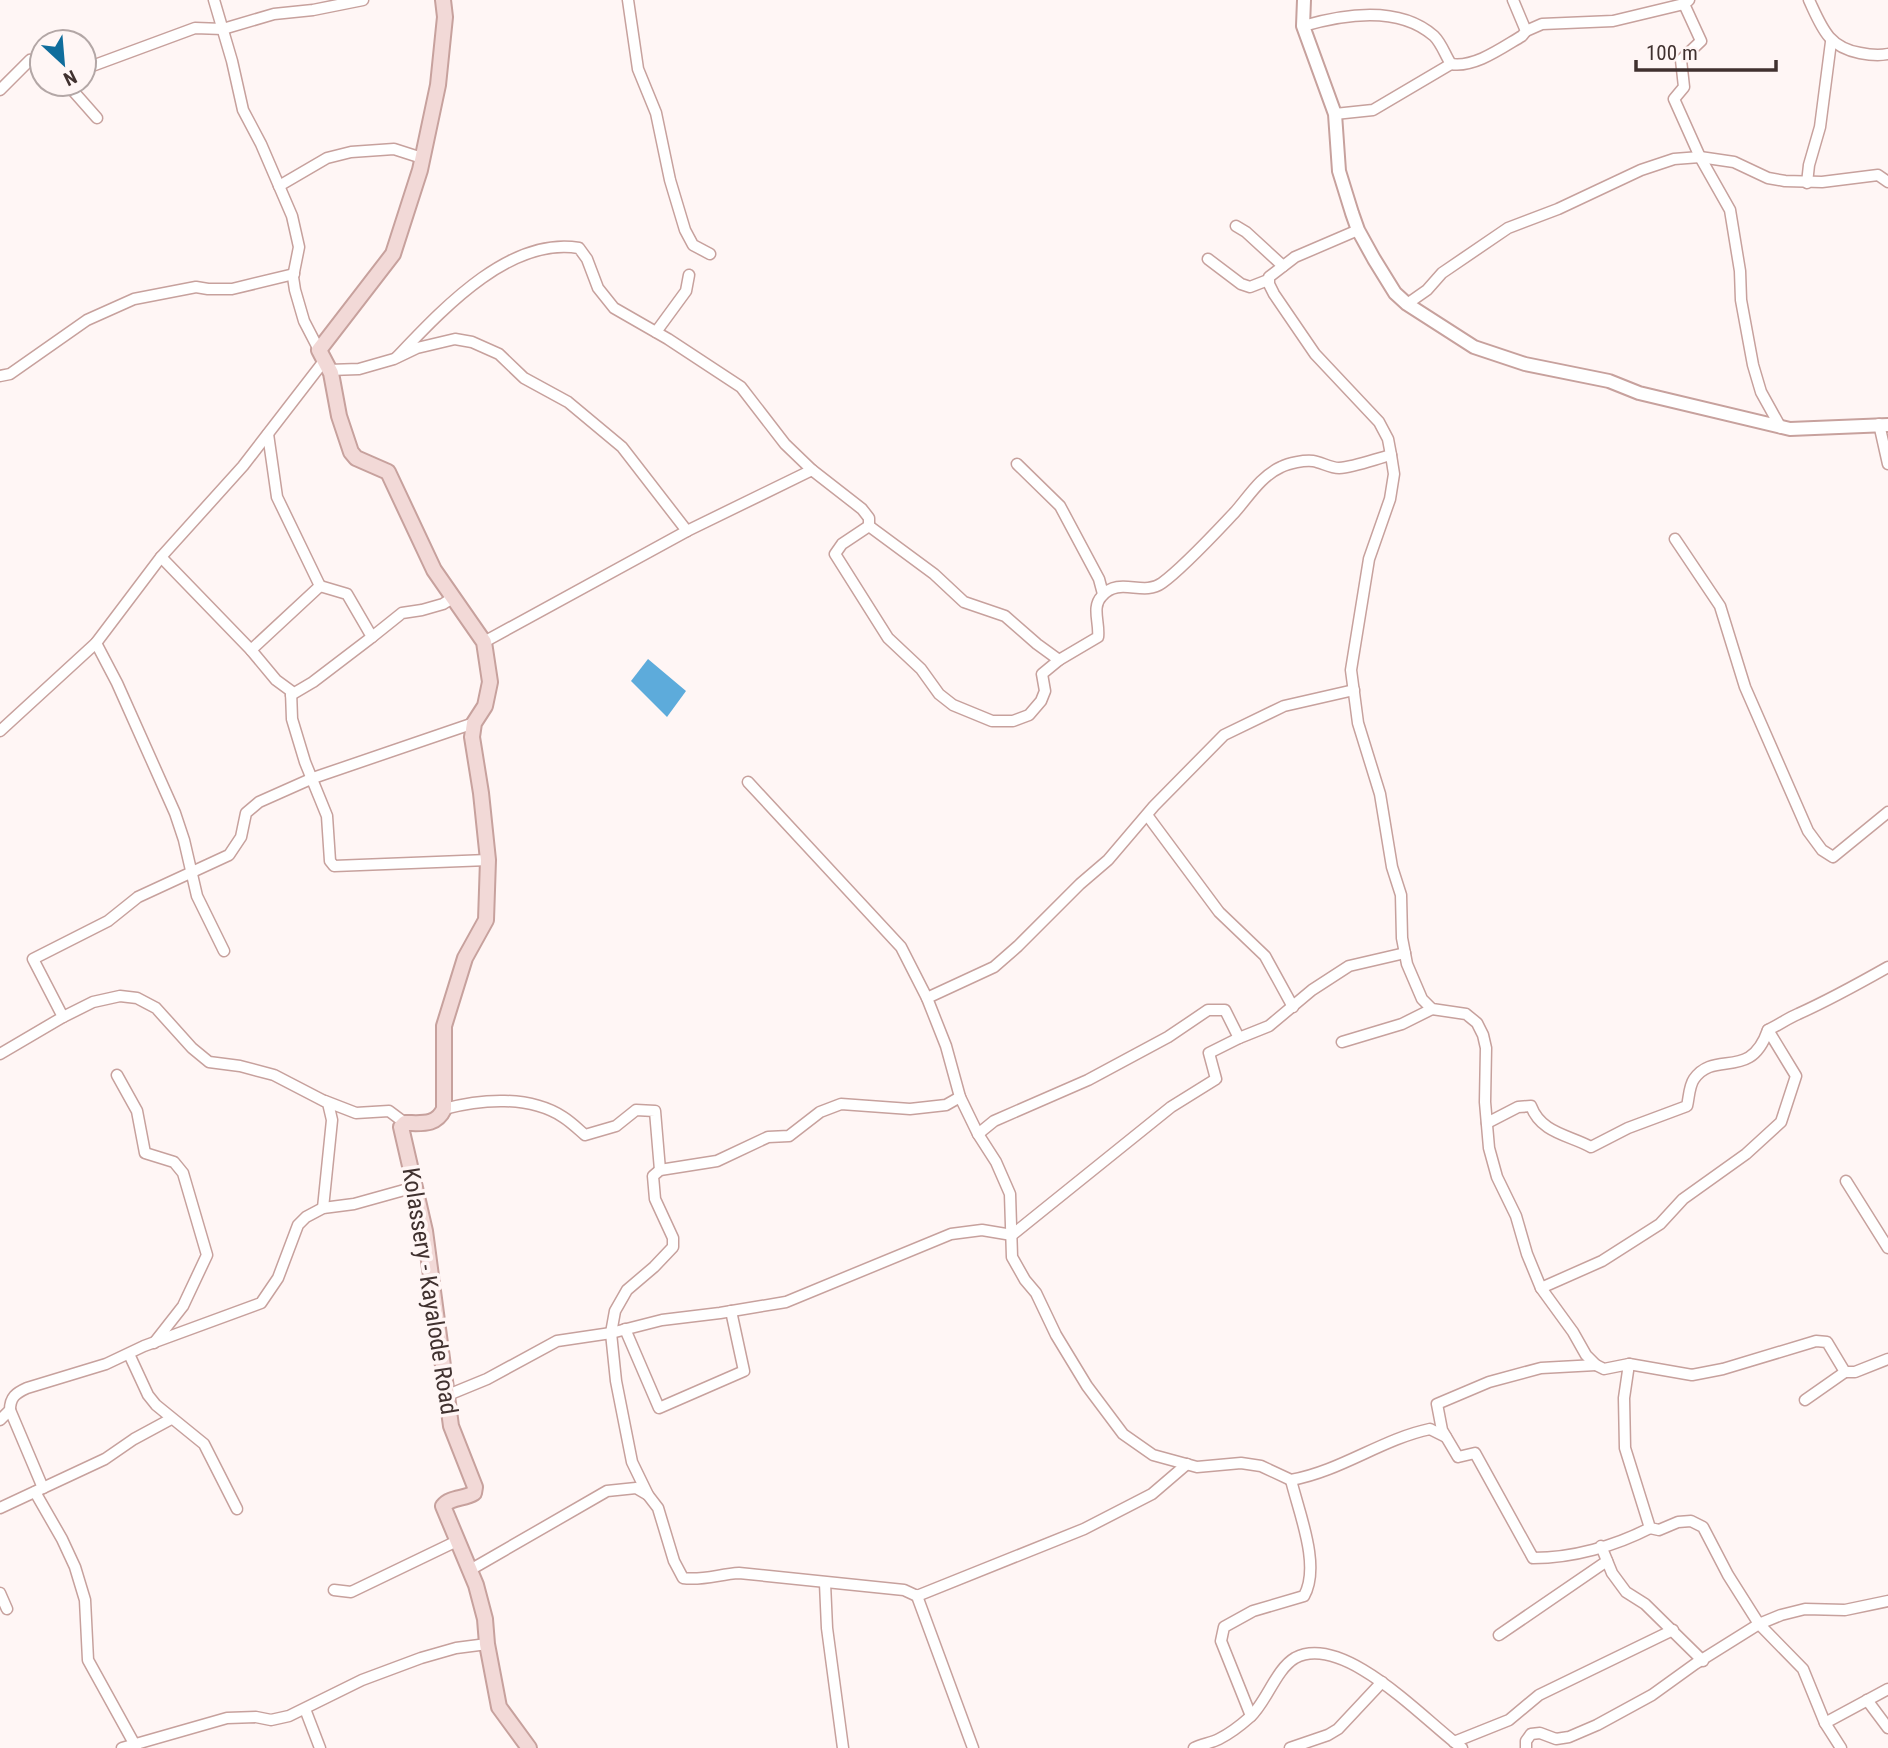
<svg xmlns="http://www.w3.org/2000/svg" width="1888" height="1748" font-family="'Roboto Condensed',sans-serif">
<rect width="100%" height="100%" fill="#fff6f5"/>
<!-- water -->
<polygon fill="#5dabdb" points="648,659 686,691 667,717 631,681"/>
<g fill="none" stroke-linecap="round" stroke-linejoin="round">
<defs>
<g id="minor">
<polyline points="214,0 232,61 243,110 261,144 292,216 299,247 293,277 295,290 304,321 319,350"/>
<polyline points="628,0 638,69 656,113 670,180 685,230 693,245 710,254"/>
<path d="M1809,0C1822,28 1828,47 1860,53C1870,55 1878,56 1888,54"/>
<polyline points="1684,4 1701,41 1681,60 1684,87 1674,99 1700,157 1730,210 1740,271 1741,300 1753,365 1761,392 1781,428"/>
<path d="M1303,26C1344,14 1399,5 1434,36C1442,44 1445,55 1451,64C1475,68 1503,47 1522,36L1526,31L1513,0"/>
<polyline points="1526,31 1542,24 1613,21 1684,4 1689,0"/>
<polyline points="84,69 195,28 223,29 274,14 313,10 363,0"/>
<polyline points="67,84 97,118"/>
<polyline points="0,90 30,60 42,68"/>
<polyline points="1335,114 1373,110 1451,64"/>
<polyline points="1807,183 1809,165 1820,127 1831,42"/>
<polyline points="279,186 327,158 351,152 394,149 422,158"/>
<polyline points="1236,226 1246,232 1283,266"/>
<polyline points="1358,230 1295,257 1269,277 1269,284 1274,294 1315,354 1379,422 1388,439 1391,455 1394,474 1390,499 1369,559 1351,670 1358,723 1380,794 1392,867 1401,895 1402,938 1407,964 1422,999 1432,1009 1466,1014 1477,1023 1483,1035 1486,1048 1485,1102 1489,1148 1497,1177 1516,1216 1527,1254 1541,1288 1573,1332 1586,1355 1596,1365 1604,1369 1629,1364 1624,1398 1625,1448 1650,1528 1659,1530 1678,1522 1691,1521 1703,1527 1728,1575 1759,1624 1803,1669 1825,1723 1841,1748"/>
<polyline points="1208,259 1241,284 1250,287 1268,280"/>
<polyline points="1407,304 1427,290 1442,273 1508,228 1558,209 1641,170 1674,159 1700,157 1734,162 1768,178 1785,181 1822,182 1878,175 1888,182"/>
<polyline points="656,332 686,291 689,275"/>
<path d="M397,357C441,311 509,236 579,248L587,259L598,288L614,308L668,339L741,387L785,444L812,470"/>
<polyline points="329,370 359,369 394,359 417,348 455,339 472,342 499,354 524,378 568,402 622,447 687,531"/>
<polyline points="0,376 10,374 87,320 134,299 196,287 208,289 232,289 294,274"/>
<polyline points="1879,424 1888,464"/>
<polyline points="1017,464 1060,506 1099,579 1103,594"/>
<polyline points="869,526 934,574 964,602 1005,616 1037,644 1059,660"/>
<polyline points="1675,539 1720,606 1745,687 1808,831 1822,850 1833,857 1888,812"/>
<polyline points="161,557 251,650 276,680 291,691 292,719 305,762 327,816 330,861 334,866 488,860"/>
<polyline points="372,637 402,613 422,610 443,604 454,597"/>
<path d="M484,642L687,531L812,470L862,509L869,518V526L842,544L835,554L888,638L921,669L939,694L953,705L992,721H1013L1029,715L1041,701L1045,691L1042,674L1059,660L1098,637C1100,623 1091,607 1102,596C1119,576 1143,597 1162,583C1184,567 1216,532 1235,512C1249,496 1261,476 1281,467C1289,463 1304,460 1313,461C1321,462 1330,468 1339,468C1355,467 1375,459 1391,455"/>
<polyline points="96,643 117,683 175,813 184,840 197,896 224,951"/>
<polyline points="251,650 320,586 277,497 268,434"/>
<polyline points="291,695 313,682 372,637 347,594 320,586"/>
<polyline points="0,731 96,643 161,557 243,466 324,361"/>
<path d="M748,782L901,947L927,998L946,1046L960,1097L978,1134L996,1162L1010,1194L1012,1257L1025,1280L1036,1293L1056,1335L1087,1386L1123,1434L1153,1455L1197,1467L1241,1463L1261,1466L1291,1480C1341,1471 1382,1439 1430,1429L1446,1437"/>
<polyline points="1147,815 1219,912 1265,956 1293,1007"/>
<polyline points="927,998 994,967 1018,946 1080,884 1108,860 1154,806 1224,735 1284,706 1354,690"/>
<polyline points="63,1017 93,1002 120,996 137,998 156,1008 192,1048 209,1062 240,1066 274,1075 328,1103 332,1120 323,1208"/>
<polyline points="1239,1038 1269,1026 1312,990 1349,966 1405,953"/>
<polyline points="1342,1042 1402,1024 1432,1009"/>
<polyline points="0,1054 63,1017 33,959 108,921 138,897 229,855 241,837 246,813 259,802 313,778 474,723"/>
<polyline points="117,1075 137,1111 145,1153 174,1162 183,1173 207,1255 183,1306 154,1343"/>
<path d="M960,1097L946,1105L910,1109L841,1104L820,1112L789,1136L768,1137L717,1161L660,1170L653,1176L655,1199L673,1238V1247L654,1267L627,1290L615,1311L611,1333L616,1381L632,1462L648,1495L658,1508L674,1561L683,1578C702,1581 720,1574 739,1573L904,1590L917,1596L1084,1529L1152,1494L1187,1464"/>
<polyline points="325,1101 356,1113 389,1111 405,1123"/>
<path d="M444,1109C481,1099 529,1095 563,1117C571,1122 578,1129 585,1135L616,1126L636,1110L655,1111L660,1170"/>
<path d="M1487,1123L1518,1107L1531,1106C1541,1133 1569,1135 1591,1147L1628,1128L1687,1106C1689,1098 1689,1086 1694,1079C1715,1049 1750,1082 1768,1030C1779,1025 1788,1018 1798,1014C1829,1000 1858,984 1888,967"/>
<polyline points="1846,1181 1888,1248"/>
<polyline points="1541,1288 1602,1261 1660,1224 1683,1199 1746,1154 1781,1122 1796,1076 1768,1030"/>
<polyline points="625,1329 659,1408 744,1371 731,1311"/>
<polyline points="129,1354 148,1395 156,1405 204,1444 237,1509"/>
<polyline points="1629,1364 1692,1375 1723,1369 1816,1341 1827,1342 1845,1372 1855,1372 1888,1359"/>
<path d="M1596,1365L1541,1368L1489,1382L1437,1404L1442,1430L1458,1457L1475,1453L1533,1558C1573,1558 1615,1546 1650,1528"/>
<polyline points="448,1395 487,1379 557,1341 611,1333 662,1320 720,1313 786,1302 951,1234 982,1230 1012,1235 1171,1107 1216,1079 1209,1053 1239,1038 1225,1010 1208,1010 1168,1037 1088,1080 994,1121 978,1134"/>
<polyline points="1805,1400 1845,1372"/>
<polyline points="10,1410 43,1488"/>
<path d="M0,1420L10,1410C10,1397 16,1393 27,1388L106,1364L144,1346L261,1303L278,1278L298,1225L306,1217L323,1208L354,1204L415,1187"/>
<polyline points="35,1492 62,1539 75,1567 85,1600 88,1660 136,1747"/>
<polyline points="0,1508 105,1459 134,1439 171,1419"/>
<polyline points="1601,1546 1612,1573 1626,1592 1645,1604 1703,1661"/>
<polyline points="470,1570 607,1491 636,1488 648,1495"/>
<polyline points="825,1583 827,1628 843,1748"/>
<polyline points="334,1590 351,1592 457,1541"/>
<polyline points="0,1593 7,1609"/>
<polyline points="917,1596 973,1748"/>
<polyline points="1499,1635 1607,1561"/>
<polyline points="1867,1700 1888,1728"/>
<polyline points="305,1709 320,1748"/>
<path d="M1251,1716L1221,1641L1224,1627L1253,1611L1304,1596C1321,1566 1299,1513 1291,1480"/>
<polyline points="1825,1723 1888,1689"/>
<polyline points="1454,1742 1509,1720 1539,1695 1673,1630"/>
<polyline points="122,1748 227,1718 256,1717 271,1720 289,1716 362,1680 421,1658 456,1648 487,1644"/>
<path d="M1194,1748C1202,1744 1211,1743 1219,1739C1229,1734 1241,1725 1250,1717C1266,1703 1276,1669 1295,1658C1344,1632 1425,1721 1462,1748"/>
<polyline points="1290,1748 1328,1735 1338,1729 1382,1682"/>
<polyline points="1526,1748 1526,1741 1531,1734 1540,1733 1556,1739 1569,1737 1597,1725 1652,1695 1695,1664 1759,1624 1781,1615 1805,1609 1845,1610 1888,1601"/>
</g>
<polyline id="tertiary" points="1304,0 1303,26 1335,114 1339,171 1352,213 1358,230 1374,259 1395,293 1407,304 1474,347 1525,364 1609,381 1639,393 1790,429 1888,425"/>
<path id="secondary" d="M443,0L445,17L438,85L420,170L393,254L319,350L331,373L339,416L351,452L356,458L388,472L434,570L484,642L490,682L485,706L474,723L472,737L481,793L488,860L486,920L465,958L444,1026V1109C436,1126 422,1123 405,1123L401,1127L425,1231L451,1426L475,1487L474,1493C465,1499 450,1497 443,1506L476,1585L485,1619L487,1644L499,1707L529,1748"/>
</defs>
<!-- minor casing -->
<use href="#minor" stroke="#c7a19d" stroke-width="13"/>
<!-- tertiary casing -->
<use href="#tertiary" stroke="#c7a19d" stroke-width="16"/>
<!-- secondary casing -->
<use href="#secondary" stroke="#c7a19d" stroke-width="18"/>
<!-- minor -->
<use href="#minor" stroke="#fff" stroke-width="10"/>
<!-- tertiary -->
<use href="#tertiary" stroke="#fff" stroke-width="12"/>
<!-- secondary -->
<use href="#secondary" stroke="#f2d9d7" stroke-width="14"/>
</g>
<g text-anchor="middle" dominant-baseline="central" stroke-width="7" stroke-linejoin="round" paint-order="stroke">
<!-- street labels -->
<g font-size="24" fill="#40312f" stroke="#fff6f5">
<text transform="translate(430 1291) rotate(81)">Kolassery - Kayalode Road</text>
</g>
</g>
<!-- north arrow -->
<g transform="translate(63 63) rotate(154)"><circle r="33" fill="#fff6f5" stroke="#b3a7a6" stroke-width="2"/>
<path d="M0-5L12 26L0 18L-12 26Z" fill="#106d9c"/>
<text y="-10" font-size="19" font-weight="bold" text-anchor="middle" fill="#40312f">N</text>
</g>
<!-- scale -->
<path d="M1636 60v10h140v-10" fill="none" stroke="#40312f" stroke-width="3.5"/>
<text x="1646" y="60" font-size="21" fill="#40312f" stroke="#fff6f5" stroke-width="5" paint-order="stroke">100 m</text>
</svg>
